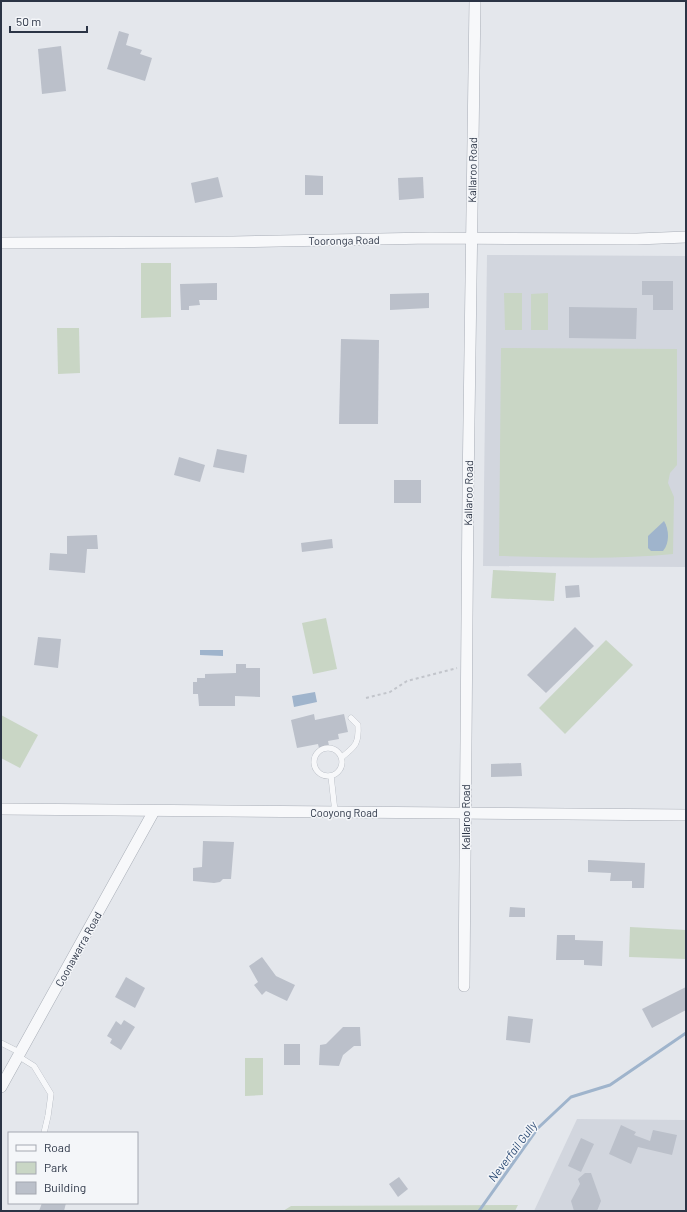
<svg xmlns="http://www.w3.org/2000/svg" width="687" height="1212" font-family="Barlow,sans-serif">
<rect width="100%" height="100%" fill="#e4e7ec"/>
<!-- built -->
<g fill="#d2d6de">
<polygon points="487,255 686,256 686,567 483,566"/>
<polygon points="577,1119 686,1120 686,1211 534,1211"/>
</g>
<!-- green -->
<g fill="#c9d6c5">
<polygon points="141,263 171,263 171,317 141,318"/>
<polygon points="504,293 522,293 522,330 505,330"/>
<polygon points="548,293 548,330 531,330 531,294"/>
<polygon points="57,328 79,328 80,373 58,374"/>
<path d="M501,348L677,349V465L670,473L668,483L674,497L673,554C615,560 557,557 499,556Z"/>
<polygon points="493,570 556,573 554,601 491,598"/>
<polygon points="326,618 337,669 313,674 302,623"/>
<polygon points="606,640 633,665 565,734 539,708"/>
<polygon points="1,715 38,735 20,768 1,758"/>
<polygon points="630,927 686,930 686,959 629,957"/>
<polygon points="245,1058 263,1058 263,1095 245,1096"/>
<polygon points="518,1205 515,1211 283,1211 291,1206"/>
</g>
<!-- water -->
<g fill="#9fb4cc">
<path d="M664,521C669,529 670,543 663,551H651L648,548V536Z"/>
<polygon points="200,650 223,650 223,656 200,655"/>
<polygon points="315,692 317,702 294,707 292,696"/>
</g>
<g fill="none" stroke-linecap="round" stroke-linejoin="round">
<!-- stream -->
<polyline stroke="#9fb4cc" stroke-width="3" points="479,1211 538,1128 571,1097 610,1085 686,1033"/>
</g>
<!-- building -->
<g fill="#bbc0ca">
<polygon points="119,31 129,34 126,45 142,50 140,54 152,58 145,81 107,69"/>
<polygon points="61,46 66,91 42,94 38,49"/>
<polygon points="305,175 323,176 323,195 305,195"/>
<polygon points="218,177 223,197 195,203 191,183"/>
<polygon points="423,177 424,198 399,200 398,178"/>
<polygon points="642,281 673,281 673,310 653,310 653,295 642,295"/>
<polygon points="217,283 217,300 199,300 200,305 189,306 189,310 181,310 180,284"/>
<polygon points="429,293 429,308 390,310 390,294"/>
<polygon points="569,307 637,308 636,339 569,338"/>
<polygon points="341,339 379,340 378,424 339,424"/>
<polygon points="217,449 247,455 244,473 213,467"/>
<polygon points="179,457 205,465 200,482 174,475"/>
<rect x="394" y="480" width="27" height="23"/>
<polygon points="97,535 98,549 87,549 85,573 49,570 50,553 67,554 67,536"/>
<polygon points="332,539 333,548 302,552 301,543"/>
<polygon points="579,585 580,597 566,598 565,586"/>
<polygon points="575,627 594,646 546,693 527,675"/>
<polygon points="38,637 61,639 58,668 34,665"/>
<polygon points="236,664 246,664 246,668 260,668 260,697 235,696 235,706 199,706 198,694 193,694 193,682 197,682 197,678 205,678 205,674 236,673"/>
<polygon points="314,714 315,720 344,714 348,732 338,734 339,739 328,741 330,750 320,752 318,744 297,748 291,720"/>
<polygon points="521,763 522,776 491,777 491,764"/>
<polygon points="203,841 234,842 231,879 223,879 220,882 214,883 193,881 193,868 202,867"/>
<polygon points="588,860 645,863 644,888 632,888 632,881 610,881 611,873 588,872"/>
<polygon points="510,907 525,908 525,917 509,917"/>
<polygon points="557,935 575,935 575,940 603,941 602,966 584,965 584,960 556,960"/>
<polygon points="262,957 276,976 295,985 287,1001 266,991 262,995 254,985 258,982 249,966"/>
<polygon points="126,977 145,988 135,1008 115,997"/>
<polygon points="686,987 686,1010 652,1028 642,1009"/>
<polygon points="508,1016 533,1019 530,1043 506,1040"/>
<polygon points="124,1020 135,1027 121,1050 110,1043 112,1039 107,1036 116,1021 121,1025"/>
<polygon points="343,1027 360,1027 361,1046 354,1046 343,1055 339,1066 319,1065 320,1045 326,1044"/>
<rect x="284" y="1044" width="16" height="21"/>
<polygon points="621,1125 636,1132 634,1135 650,1141 653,1130 677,1135 672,1155 638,1147 631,1164 609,1154"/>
<polygon points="581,1138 594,1144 581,1172 568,1166"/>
<polygon points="585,1173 591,1173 601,1201 597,1211 574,1211 571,1201 580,1184 578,1179"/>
<polygon points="399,1177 408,1189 398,1197 389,1184"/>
<polygon points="42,1203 66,1203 64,1211 39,1211"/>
</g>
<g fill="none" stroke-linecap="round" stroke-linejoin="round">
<defs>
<g id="lane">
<circle cx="328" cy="762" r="14"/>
<path d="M342,757C356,746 359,743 358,725L351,718"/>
<polyline points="331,776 335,812"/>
<polyline points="1,1043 17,1051 21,1050"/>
<polyline points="18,1056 34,1066 51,1094 48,1116 44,1133"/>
</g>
<g id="street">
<polyline points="1,243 233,242 430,238 637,239 686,237"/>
<polyline points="1,809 686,815"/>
<path d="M464,986C466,658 469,329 475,1"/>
<polyline points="1,1087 154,811"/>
</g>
</defs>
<!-- lane casing -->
<use href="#lane" stroke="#a9aeb7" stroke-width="6"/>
<!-- street casing -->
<use href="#street" stroke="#a9aeb7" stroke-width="12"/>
<!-- path -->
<polyline stroke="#c2c5cb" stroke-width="2" stroke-dasharray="3 3" stroke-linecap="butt" points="366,698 390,692 407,681 457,668"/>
<!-- lane -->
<use href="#lane" stroke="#f7f8fa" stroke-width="5.5"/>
<!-- street -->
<use href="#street" stroke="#f7f8fa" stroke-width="11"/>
</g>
<g text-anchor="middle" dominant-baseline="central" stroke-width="3" stroke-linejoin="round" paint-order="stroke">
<!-- street labels -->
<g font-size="11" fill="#2b3445" stroke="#f4f6f9">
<text transform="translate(472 170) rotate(-89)">Kallaroo Road</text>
<text transform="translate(344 240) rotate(-1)">Tooronga Road</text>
<text transform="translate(468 493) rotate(-89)">Kallaroo Road</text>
<text x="344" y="812">Cooyong Road</text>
<text transform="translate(465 817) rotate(-90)">Kallaroo Road</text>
<text transform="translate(78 949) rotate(-61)">Coonawarra Road</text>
</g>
<!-- water labels -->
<g font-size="12" font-style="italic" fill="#34527a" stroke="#f4f6f9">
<text transform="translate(512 1151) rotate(-53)">Neverfail Gully</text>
</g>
</g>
<!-- border -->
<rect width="687" height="1212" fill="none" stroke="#2b3445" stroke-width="4"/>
<!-- legend -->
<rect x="8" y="1132" width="130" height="72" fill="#f4f6f9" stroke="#a4a8b1"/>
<rect x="16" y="1145" width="20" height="6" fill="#f7f8fa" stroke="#a4a8b1"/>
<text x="44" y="1152" font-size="12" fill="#2b3445">Road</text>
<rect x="16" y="1162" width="20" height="12" fill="#c9d6c5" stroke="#a4a8b1"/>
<text x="44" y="1172" font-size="12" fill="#2b3445">Park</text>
<rect x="16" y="1182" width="20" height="12" fill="#bbc0ca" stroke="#a4a8b1"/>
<text x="44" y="1192" font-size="12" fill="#2b3445">Building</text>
<!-- scale -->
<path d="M10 26v6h77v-6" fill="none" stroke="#2b3445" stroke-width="2"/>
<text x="16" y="26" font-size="12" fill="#2b3445" stroke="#f4f6f9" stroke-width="3" paint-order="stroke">50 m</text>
</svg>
